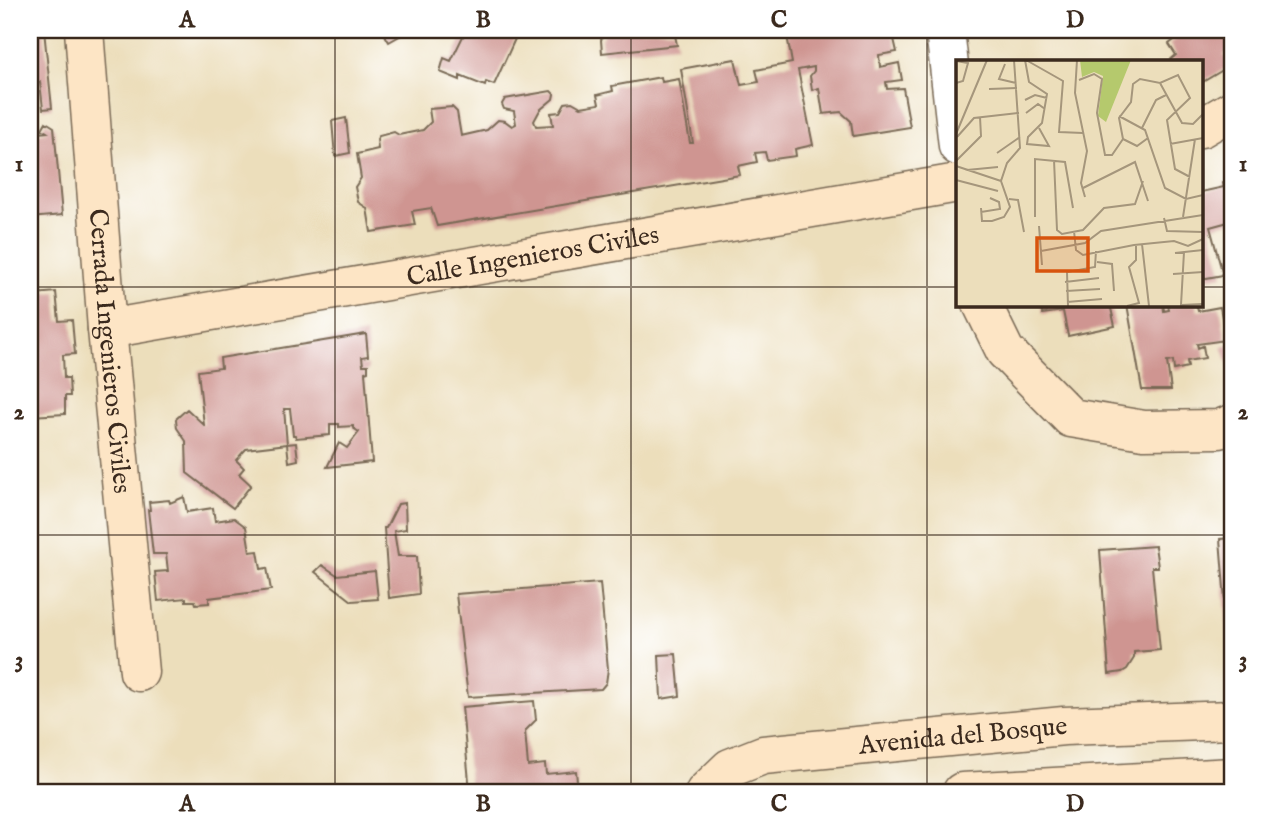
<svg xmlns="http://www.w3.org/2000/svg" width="1262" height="822" viewBox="0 0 1262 822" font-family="'IM FELL English',serif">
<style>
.building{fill:#cf9591}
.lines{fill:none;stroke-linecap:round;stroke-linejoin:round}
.street-casing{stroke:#796955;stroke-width:41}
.secondary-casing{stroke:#796955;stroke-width:41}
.street{stroke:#fff;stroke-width:38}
.secondary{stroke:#fde5c5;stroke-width:38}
.grid{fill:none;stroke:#3b2a1e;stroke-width:2;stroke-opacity:0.55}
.labels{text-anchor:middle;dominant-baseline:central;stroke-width:6;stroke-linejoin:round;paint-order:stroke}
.street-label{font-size:26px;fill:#3b2a1e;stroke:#fff}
.inset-road{fill:none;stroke:#a5967c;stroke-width:2}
.view{fill:#d7540e;fill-opacity:0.15;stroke:#d7540e;stroke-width:3.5}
.inset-edge{fill:none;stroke:#3b2a1e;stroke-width:3.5}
.neatline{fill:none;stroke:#3b2a1e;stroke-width:2.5}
.grid-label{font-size:23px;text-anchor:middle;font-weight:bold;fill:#3b2a1e}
</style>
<rect width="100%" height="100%" fill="#fff"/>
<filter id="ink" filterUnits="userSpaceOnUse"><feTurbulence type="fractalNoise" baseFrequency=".0143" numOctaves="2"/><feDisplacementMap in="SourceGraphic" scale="14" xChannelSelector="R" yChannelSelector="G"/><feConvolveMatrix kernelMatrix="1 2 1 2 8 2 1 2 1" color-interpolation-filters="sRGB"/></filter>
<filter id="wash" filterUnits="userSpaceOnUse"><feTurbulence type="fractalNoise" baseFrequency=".00686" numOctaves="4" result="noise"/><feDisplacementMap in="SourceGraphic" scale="28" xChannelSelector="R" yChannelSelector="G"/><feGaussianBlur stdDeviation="1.57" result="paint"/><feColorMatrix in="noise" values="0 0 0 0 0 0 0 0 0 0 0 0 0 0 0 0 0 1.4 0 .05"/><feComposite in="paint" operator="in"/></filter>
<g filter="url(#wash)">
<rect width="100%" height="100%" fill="#ecdebb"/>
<g id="blocks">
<path class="building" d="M30 30H44L52 108 43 109 40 82 30 83Z
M382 30H410L389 42Z
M466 30H519L494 85 486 82 485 86 460 76V80L440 72 444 58 451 61Z
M606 30H674L677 45 602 53 601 40Z
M786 30H892L897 52 879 55 880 67 899 63 902 80 886 82 887 89 903 88 910 127 853 136 851 121 841 112 823 114 819 88 812 90 810 76 814 71V67L798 70 813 145 795 149 796 156 767 160 765 152 755 153 757 162 738 166 740 175 437 226 431 208 412 211 415 225 371 232 367 208 358 202 355 187 361 178 357 154 378 149 377 139 379 136 394 132 399 135 423 130 431 122 429 109 452 107 457 112 461 136 487 130 498 120 505 121 512 126 516 124 514 111 504 109 502 104 505 99 551 91 554 94 553 99 540 110 534 121 536 126 553 125 551 113 560 112 565 103 572 102 581 107 599 104 597 95 613 91 612 86 661 77 662 82 679 79 690 143H693L681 69 735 59 741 85 759 82 756 70 792 63Z
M1187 30H1205L1207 33 1211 30H1232V48L1224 55 1231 65 1201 83V61H1169L1176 55 1169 44Z
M346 118 350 153 335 156 332 121Z
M46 122 54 127 62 215 30 218V134L47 132 42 129Z
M1232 181V221L1210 227 1223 275 1201 279V192L1224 187 1223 183Z
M56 292 59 321 72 320 75 354 63 355 64 378H69L70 396H65V414L30 416V309L34 324 38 323 35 294Z
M1041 304H1110L1115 326 1068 336 1063 311 1042 314Z
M1127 304H1163L1164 311 1169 310 1168 304H1196L1198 311 1220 307 1226 340 1197 344 1198 348 1203 346 1205 358 1187 361 1188 367 1174 370 1173 361 1167 362 1171 390H1142Z
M366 334 368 356 362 357 363 365H368V371L365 372 372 462 327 467 339 443 347 448 359 432 353 428V426L339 427V424H330V435L296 438 295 435H293L290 409H284L287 444 246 449 236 460 244 468 239 474 251 485 233 508 187 473 186 441 177 428 176 419 187 409 204 425 198 371 221 368 220 358Z
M1232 344V376L1222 346Z
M296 443 298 460 289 462 287 444Z
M184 497 187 512 213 508 215 521 234 518 246 527 250 552 258 551 261 569 267 568 271 590 209 598V603L196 604 195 601H186V598L158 601 155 572 168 571 166 554H153L148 510H150L149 502 169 500 170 503Z
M405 503 406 529 394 531 398 556H417L419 594 389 598 384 528H386L398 504Z
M1232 538V664H1230L1220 539Z
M1155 546 1158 567H1152L1160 650 1134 652V658L1127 669 1122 672 1109 674 1100 550Z
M322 565 337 575 375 571 378 599 352 601 315 572Z
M600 583 608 669 606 683 601 689 468 697 456 594Z
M676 654 680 696 661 699 659 655Z
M534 701 536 720 525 731 528 766 545 764 546 774 576 771 578 792H470L462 707Z"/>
</g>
</g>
<g filter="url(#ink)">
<use href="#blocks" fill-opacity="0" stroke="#796955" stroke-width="2"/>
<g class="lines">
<g class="street-casing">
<path id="street" d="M945 30 958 146"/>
</g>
<g class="secondary-casing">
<g id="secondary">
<path id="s1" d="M84 30 107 329 139 672"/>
<path d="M1201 128 1232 110"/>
<path d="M982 304 1005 351 1071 418 1144 430 1219 429 1232 424"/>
<path id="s2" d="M107 329 958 183"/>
<path id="s3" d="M705 792 730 768 763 755 1064 726 1232 720"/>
<path d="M962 792 1232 777"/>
</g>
</g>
<use href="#street" class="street"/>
<use href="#secondary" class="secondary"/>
</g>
</g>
<path class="grid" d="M335 30V792M631 30V792M927 30V792M30 287H958M1201 287H1232M30 535H1232"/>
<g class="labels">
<g class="street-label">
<text stroke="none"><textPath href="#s2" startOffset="432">Calle Ingenieros Civiles</textPath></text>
<text stroke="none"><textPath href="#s1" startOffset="322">Cerrada Ingenieros Civiles</textPath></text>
<text stroke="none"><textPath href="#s3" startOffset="271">Avenida del Bosque</textPath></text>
</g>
</g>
<g transform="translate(956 60)">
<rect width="247" height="247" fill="#ecdebb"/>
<path d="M124 0H175L150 62 142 56 147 16 138 12 126 17Z" fill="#b5c96d"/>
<path class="inset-road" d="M69 0 73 22 91 34 86 63 72 77 71 84 93 86 83 68M70 0 107 21 103 72 127 73M121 0 119 33 131 91 125 123 129 137M0 1 12 3 7 21 0 23M49 4 43 19 60 23M123 20 138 14 146 19 141 53 149 95H156L167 79M204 23 226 63 237 64 247 54M33 29 61 28M69 40 79 35 91 38M70 53 82 44 89 49M163 56 189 70 209 128 230 139 247 135M186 68 200 40 210 35M0 74 31 0M1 77 18 58 63 53M167 79 163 58 175 42 177 24 184 19 204 23 222 15 234 38 211 60 219 109 234 117M167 79 181 86 192 78M214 84 247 78M41 93 64 77M98 100 101 170 106 174 127 170 148 148 179 144 187 121M0 101 25 76 24 57M0 106 45 121M11 110 42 107M0 120 42 131M127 128 179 102 192 141M53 139 62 140 68 172M25 148 26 161H36L48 157 54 147 45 121 51 103 64 88 58 0M25 152 44 149 43 142 34 138M79 157V99L109 102 117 148M227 157 239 79M208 158 211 171 247 172M83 166 86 205M118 171 120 190 127 195 178 185 218 181 232 186 247 179M186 184 193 246M85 191 129 183 145 171 247 155M228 192 225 245 247 244M219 193 247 190M141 202 156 204 158 231M217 214 247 212M109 222 143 218M110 231 144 229M111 242 146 239M112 246 111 212 139 207 140 191M171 246 183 243 173 207 180 200V184"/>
<path class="view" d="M81 178H132V211H81Z"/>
<rect width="247" height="247" class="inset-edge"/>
</g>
<rect width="1262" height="822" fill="none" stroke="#fff" stroke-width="77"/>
<rect x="38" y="38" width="1186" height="746" class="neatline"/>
<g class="grid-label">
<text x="187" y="27">A</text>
<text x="483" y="27">B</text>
<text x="779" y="27">C</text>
<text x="1075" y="27">D</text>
<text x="19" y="171">1</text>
<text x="1243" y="171">1</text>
<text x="19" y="419">2</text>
<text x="1243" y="419">2</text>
<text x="19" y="667">3</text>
<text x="1243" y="667">3</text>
<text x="187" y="811">A</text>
<text x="483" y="811">B</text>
<text x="779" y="811">C</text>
<text x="1075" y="811">D</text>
</g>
</svg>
